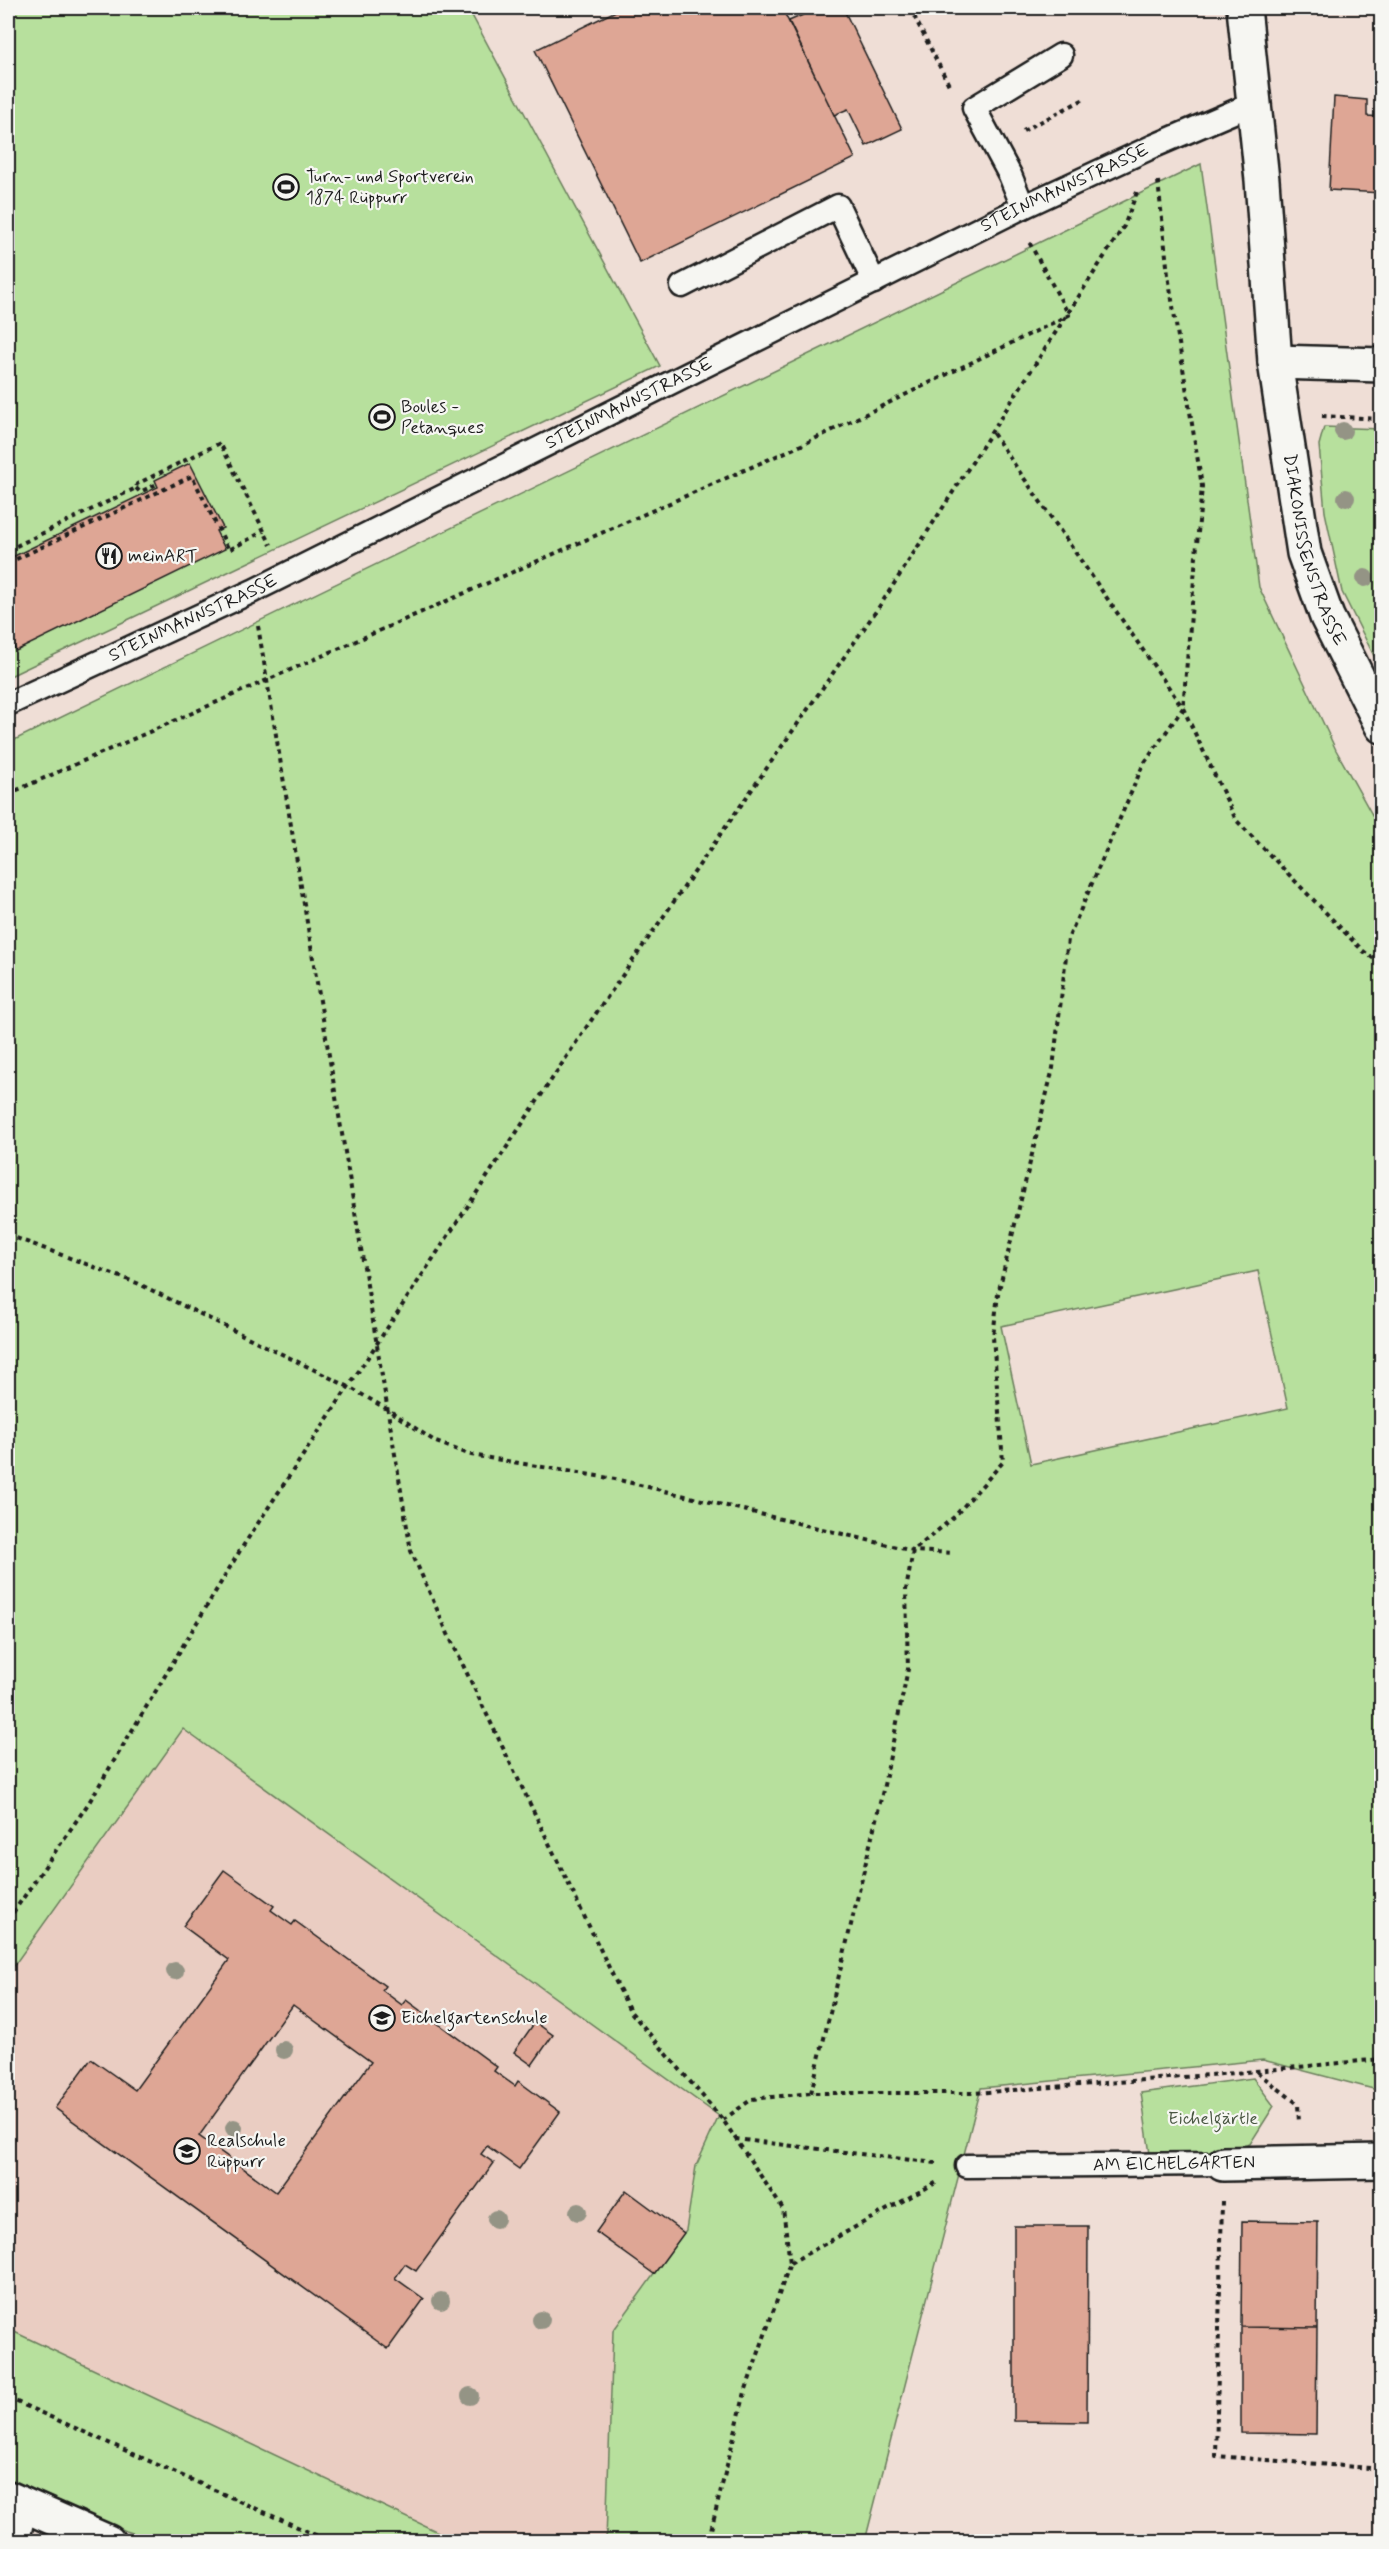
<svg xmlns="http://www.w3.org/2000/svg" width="1389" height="2549" viewBox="0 0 1389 2549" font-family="Mynerve,sans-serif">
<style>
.built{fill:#eacdc2}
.green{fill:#b7e09d;stroke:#6a7e5c;stroke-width:1.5;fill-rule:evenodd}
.building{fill:#dea695;stroke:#1c1c1c;stroke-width:1.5;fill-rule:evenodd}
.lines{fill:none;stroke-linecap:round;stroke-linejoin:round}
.service-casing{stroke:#1c1c1c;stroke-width:27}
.minor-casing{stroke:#1c1c1c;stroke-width:38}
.path{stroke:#1c1c1c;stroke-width:4;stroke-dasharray:4.5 4.5;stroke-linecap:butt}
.service{stroke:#f6f6f2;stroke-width:22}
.minor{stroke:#f6f6f2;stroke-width:33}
.tree{fill:#949485}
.labels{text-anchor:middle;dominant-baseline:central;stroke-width:4.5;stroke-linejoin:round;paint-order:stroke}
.poi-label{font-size:18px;fill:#1c1c1c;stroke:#f6f6f2;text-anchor:start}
.street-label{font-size:18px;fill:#1c1c1c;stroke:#f6f6f2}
.park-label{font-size:18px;fill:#4a5743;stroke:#f6f6f2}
</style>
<rect width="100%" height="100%" fill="#efded6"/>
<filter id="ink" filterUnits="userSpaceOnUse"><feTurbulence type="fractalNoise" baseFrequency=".0167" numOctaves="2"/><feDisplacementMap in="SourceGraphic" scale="12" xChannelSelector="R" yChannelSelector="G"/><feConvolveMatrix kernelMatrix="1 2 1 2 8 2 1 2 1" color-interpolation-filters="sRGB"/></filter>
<g filter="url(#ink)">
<path class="built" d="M183 1729 719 2116 696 2166 686 2230 613 2331 606 2541H457L8 2329V1974Z"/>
<path class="green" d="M8 8H468L660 366 8 677Z
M1201 164 1259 587 1336 750 1381 831V2091L1263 2060 981 2088 865 2541H606L613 2331 686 2230 696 2166 719 2116 183 1729 8 1974V743ZM1258 1271 1288 1408 1031 1464 1001 1326Z
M1324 427 1381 429V670L1342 592 1325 512 1319 445Z
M1253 2078 1274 2106 1250 2144 1219 2155 1150 2154 1141 2093Z
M8 2329 457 2541H461H158L126 2531 8 2478Z"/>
<path class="building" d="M622 8H782L855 158 640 263 535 50Z
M819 8H843L902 129 866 146 848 109 834 115 789 21Z
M1334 97 1367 100V116L1382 117V193L1329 190Z
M190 463 223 528 216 531 225 549 16 651 8 633V559L158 487 155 480Z
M224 1870 274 1906 271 1910 292 1925 295 1921 385 1986 382 1990 402 2005 406 2000 497 2067 494 2071 515 2086 518 2081 560 2112 519 2169 487 2146 481 2154 494 2163 416 2271 405 2264 395 2278 424 2299 388 2349 55 2108 91 2059 135 2090 229 1960 183 1926ZM293 2005 371 2062 276 2192 199 2136Z
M535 2022 553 2035 532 2065 514 2052Z
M626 2190 684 2233 654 2274 596 2232Z
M1242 2221 1318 2222 1317 2328 1241 2327Z
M1014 2226H1088L1087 2422 1014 2421Z
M1241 2327 1317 2328 1316 2434 1241 2433Z"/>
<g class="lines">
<g class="service-casing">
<g id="service">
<path d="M1023 207 1010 175 974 108 1061 55"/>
<path d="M682 286 838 206 874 282"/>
<path id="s1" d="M8 704 253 591 1023 207 1154 146 1252 104"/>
<path d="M967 2166 1223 2164"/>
</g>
</g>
<g class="minor-casing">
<g id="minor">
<path id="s2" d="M1244 8 1262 180 1275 362 1304 553 1327 617 1382 726"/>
<path d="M1275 362 1382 365"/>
<path d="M1223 2164 1382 2161"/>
<path d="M8 2498 108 2542"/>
<path d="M12 2542 20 2505"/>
</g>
</g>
<path class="path" d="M910 8 949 85
M1023 131 1086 98
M1158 181 1168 275 1202 486 1183 708 1236 820 1362 950 1382 965
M1322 416 1382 419
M136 488 140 492 157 484
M8 550 136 488 137 484 220 443 271 545
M8 563 192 476 229 550 264 531
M258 626 411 1551 448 1634 630 2011 723 2120 783 2209 790 2263 745 2392 708 2542
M8 794 806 443 1069 315 1029 242
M8 1235 137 1283 349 1387 387 1409 436 1442 471 1455 615 1479 913 1551 954 1553
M8 1920 88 1804 241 1549 581 1035 881 604 1124 226 1137 192
M1257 2072 1298 2104 1299 2123
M811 2093 883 1790 908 1669 906 1590 913 1551 954 1517 1003 1462 993 1337 998 1294 1053 1068 1068 939 1143 765 1183 708 992 432
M723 2120 752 2099 811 2093H975L1235 2073 1382 2059
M735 2139 936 2163
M1222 2201 1216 2456 1382 2469
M790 2263 939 2181
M8 2398 331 2542"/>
<use href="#service" class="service"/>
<use href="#minor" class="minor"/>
</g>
<g class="tree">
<circle cx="1343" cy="431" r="9"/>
<circle cx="1346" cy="498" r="9"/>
<circle cx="1365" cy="578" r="9"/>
<circle cx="175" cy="1971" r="9"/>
<circle cx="284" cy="2050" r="9"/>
<circle cx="234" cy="2128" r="9"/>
<circle cx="578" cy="2212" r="9"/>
<circle cx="496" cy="2219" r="9"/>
<circle cx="441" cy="2301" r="9"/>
<circle cx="541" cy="2320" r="9"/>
<circle cx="470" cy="2396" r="9"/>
</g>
</g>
<defs>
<g id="stadium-ring" transform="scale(1.35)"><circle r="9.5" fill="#f6f6f2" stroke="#1c1c1c" stroke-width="1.5"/><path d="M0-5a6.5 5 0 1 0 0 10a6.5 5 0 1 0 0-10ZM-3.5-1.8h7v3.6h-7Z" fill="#1c1c1c"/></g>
<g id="restaurant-ring" transform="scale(1.35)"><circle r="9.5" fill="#f6f6f2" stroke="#1c1c1c" stroke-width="1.5"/><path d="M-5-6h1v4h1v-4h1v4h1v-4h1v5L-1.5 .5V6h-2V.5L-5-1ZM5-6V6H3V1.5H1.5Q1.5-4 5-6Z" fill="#1c1c1c"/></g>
<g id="school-ring" transform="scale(1.35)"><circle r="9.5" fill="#f6f6f2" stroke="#1c1c1c" stroke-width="1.5"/><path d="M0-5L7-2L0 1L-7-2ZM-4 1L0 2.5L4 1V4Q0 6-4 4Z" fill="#1c1c1c"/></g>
</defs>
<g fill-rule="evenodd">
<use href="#stadium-ring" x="286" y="187"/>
<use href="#stadium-ring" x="382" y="417"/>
<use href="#restaurant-ring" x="109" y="556"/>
<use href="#school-ring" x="382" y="2018"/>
<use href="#school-ring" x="187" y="2151"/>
</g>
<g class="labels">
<g class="poi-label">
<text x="306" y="177">Turn- und Sportverein<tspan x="306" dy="21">1874 Rüppurr</tspan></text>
<text x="401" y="407">Boules -<tspan x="401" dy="21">Petanques</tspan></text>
<text x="128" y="556">meinART</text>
<text x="401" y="2018">Eichelgartenschule</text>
<text x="207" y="2141">Realschule<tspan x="207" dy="21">Rüppurr</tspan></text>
</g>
<g class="street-label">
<text stroke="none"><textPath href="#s1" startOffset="1176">STEINMANNSTRASSE</textPath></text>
<text stroke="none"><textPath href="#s1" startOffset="690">STEINMANNSTRASSE</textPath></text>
<text stroke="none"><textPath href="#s2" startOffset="548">DIAKONISSENSTRASSE</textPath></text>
<text stroke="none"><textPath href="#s1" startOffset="204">STEINMANNSTRASSE</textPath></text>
<text transform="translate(1174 2164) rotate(-1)">AM EICHELGARTEN</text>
</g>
<g class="park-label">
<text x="1213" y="2119">Eichelgärtle</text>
</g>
</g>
<rect width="1389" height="2549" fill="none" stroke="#f6f6f2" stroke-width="30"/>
<rect x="15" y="15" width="1359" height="2519" fill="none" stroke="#1c1c1c" stroke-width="2" filter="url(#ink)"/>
</svg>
